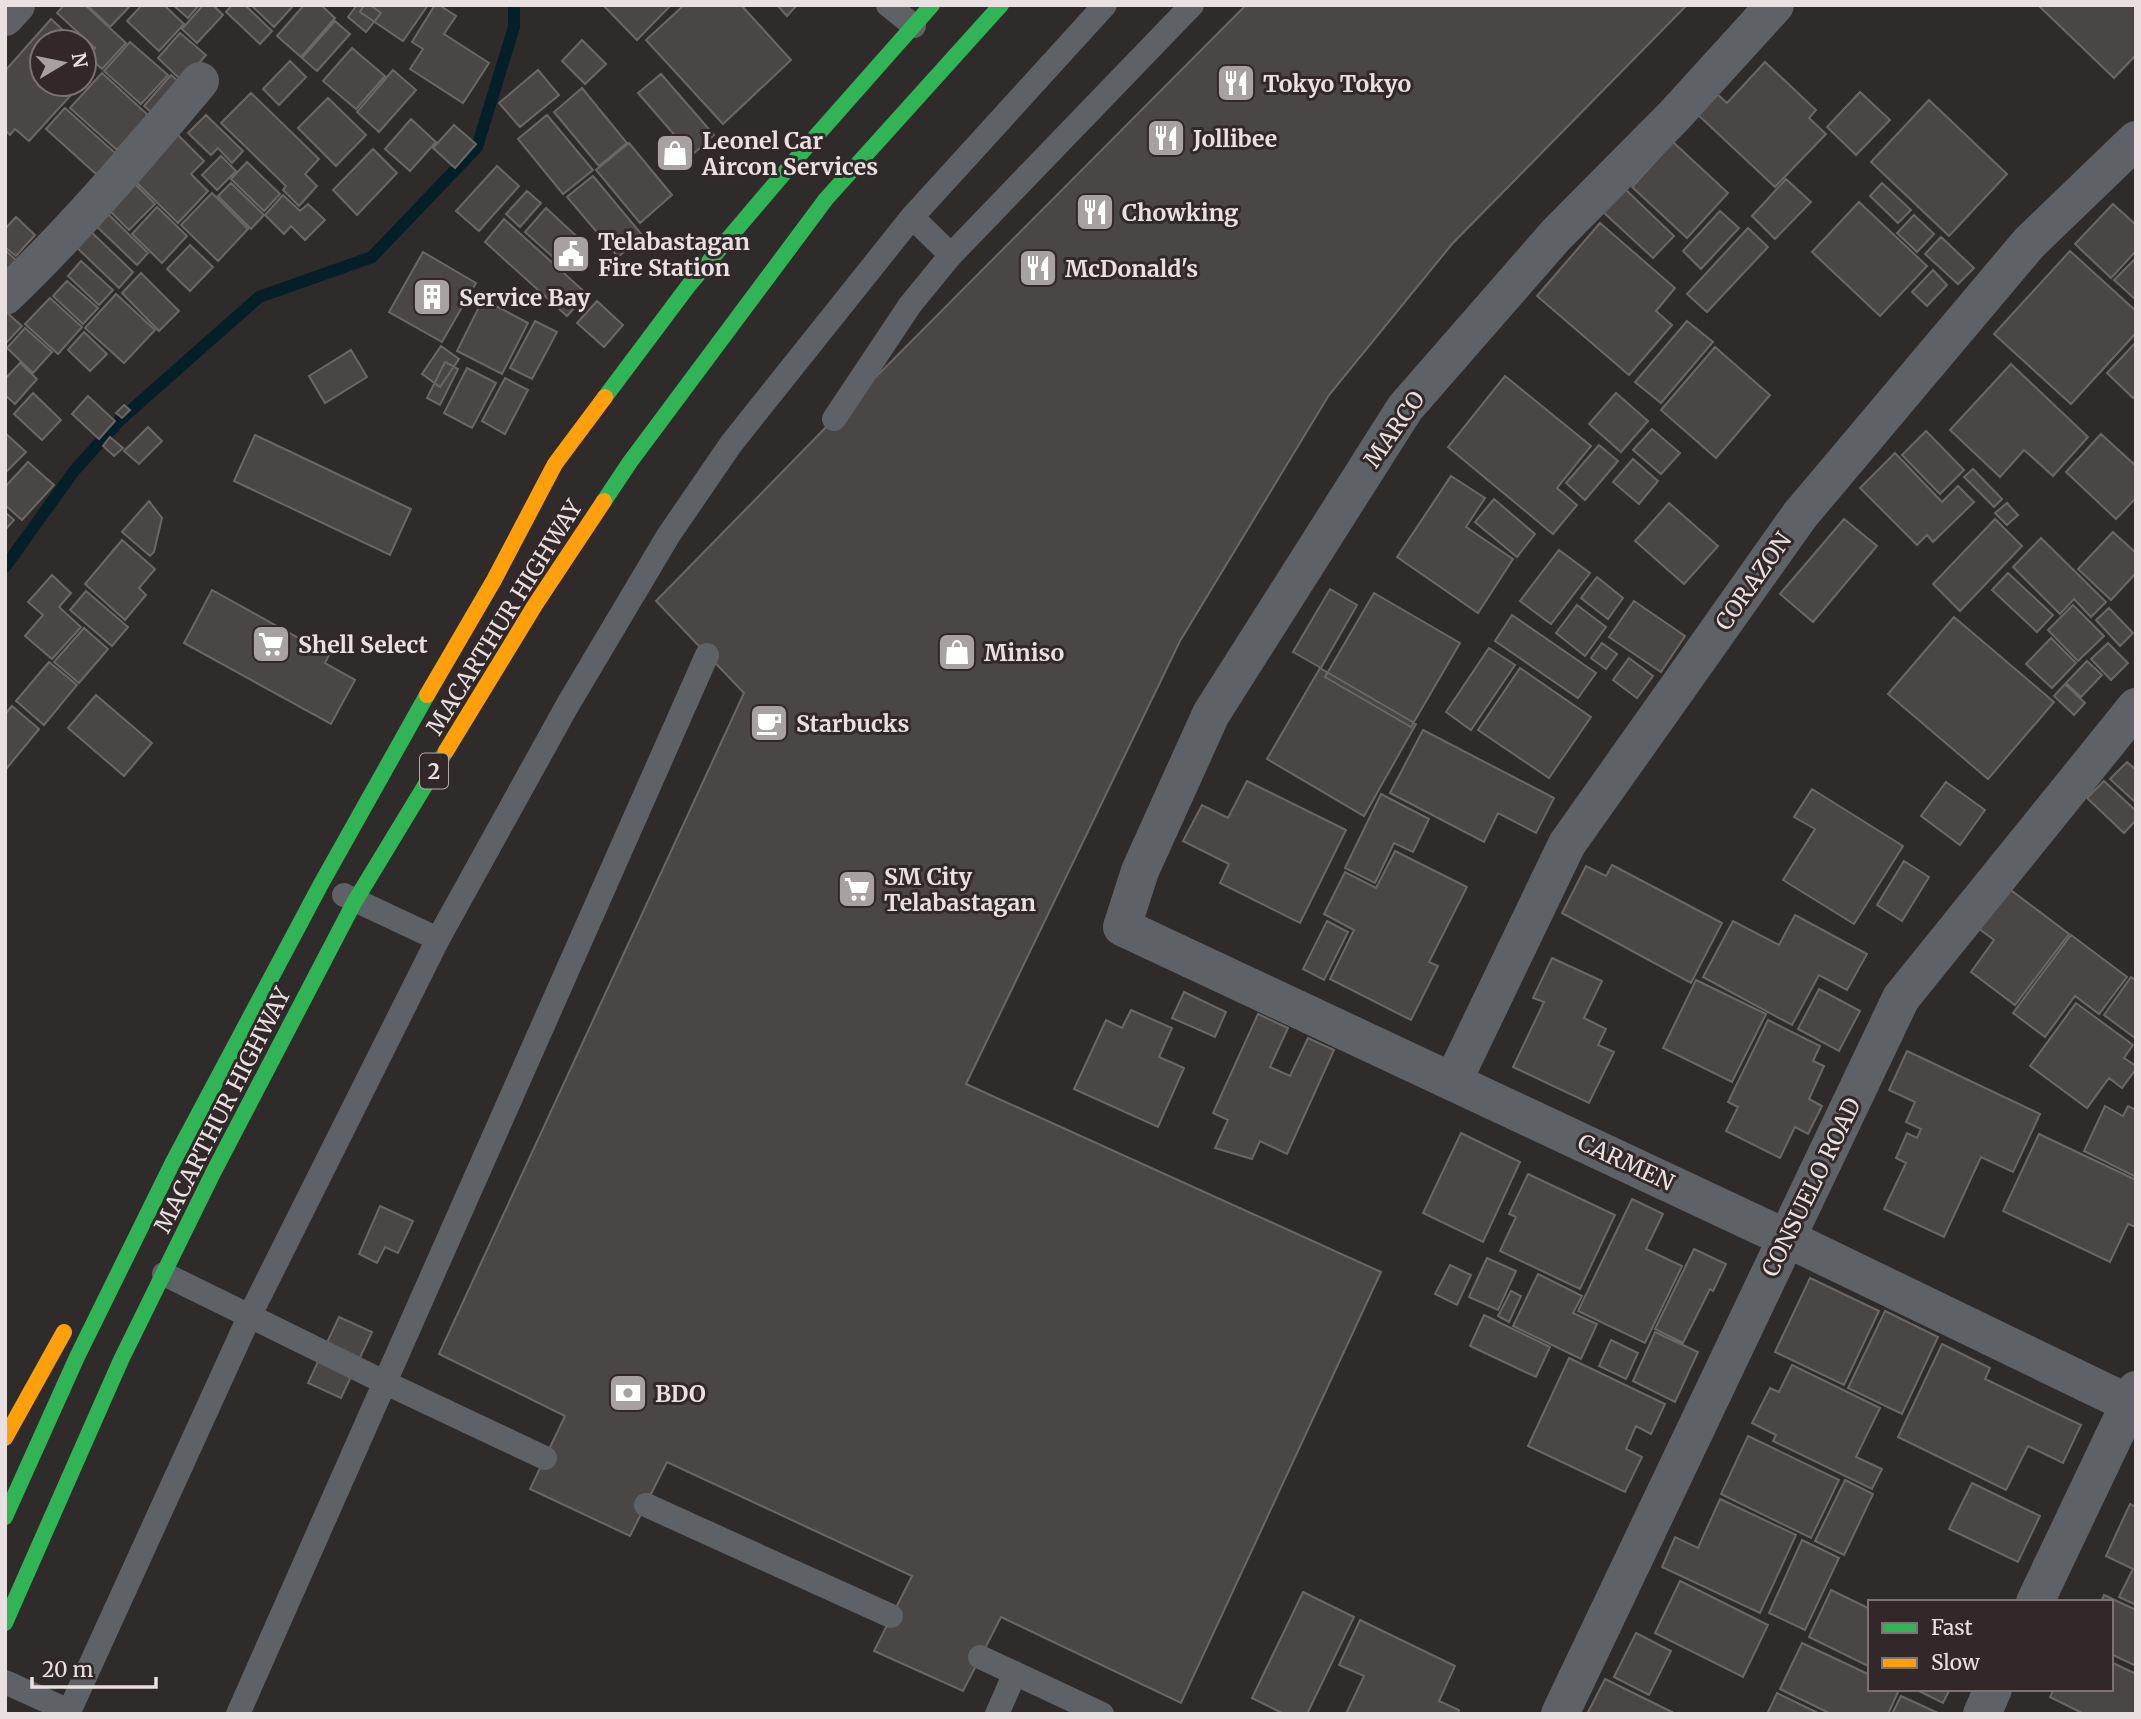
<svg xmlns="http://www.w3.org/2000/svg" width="2141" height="1719" viewBox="0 0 2141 1719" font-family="Merriweather,serif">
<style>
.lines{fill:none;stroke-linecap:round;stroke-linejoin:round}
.stream{stroke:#041f28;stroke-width:12}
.building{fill:#4b4646;stroke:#6b6767;stroke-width:2}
.lane{stroke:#5e6266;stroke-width:24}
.street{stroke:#5e6266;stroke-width:38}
.fast{stroke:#30b455;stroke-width:16}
.slow{stroke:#ff9f0a;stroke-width:16}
.labels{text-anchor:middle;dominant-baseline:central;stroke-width:6;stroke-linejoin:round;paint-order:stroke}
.shield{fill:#332829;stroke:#b2aaaa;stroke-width:2}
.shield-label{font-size:21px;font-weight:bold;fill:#e9e1e1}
.poi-label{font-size:23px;font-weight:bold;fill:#e9e1e1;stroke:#332829;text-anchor:start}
.street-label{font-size:23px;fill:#e9e1e1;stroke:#332829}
</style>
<rect width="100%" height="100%" fill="#302b2b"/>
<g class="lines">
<path class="stream" d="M5 567 74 471 120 420 259 297 372 257 477 147 514 27V5"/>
</g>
<path class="building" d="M64 5H85L126 43 102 69 88 56 95 48 57 13Z
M87 5H131L110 27Z
M142 5H164L184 24 159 51 127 21Z
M173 5H199L188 18Z
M203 5H213L223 15 197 43 182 29Z
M232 5H245L272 31 260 44 226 12Z
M251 5H294L274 27Z
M304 5H321L335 18 301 57 277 36Z
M357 5H370L381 13 366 32 348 17Z
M364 5H428L403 41 360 12Z
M435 5H439L456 16 444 34 489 63 463 103 410 69 423 49 412 42Z
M603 5H671L637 40Z
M684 5H741L791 60 723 124 646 40Z
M777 5H797L787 16Z
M1246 5H1687L1452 244 1329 395 1180 641 966 1084 1381 1272 1181 1703 1001 1617 963 1691 874 1651 912 1576 667 1462 630 1536 530 1489 565 1416 439 1354 744 693 656 601 834 419Z
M2038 5H2136V55L2114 78Z
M51 19 76 42H42V84H81L29 141 15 129 10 135 5 130V71Z
M335 21 350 34 317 71 302 58Z
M180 33 206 55 183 82 158 58Z
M582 40 606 64 585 84 562 61Z
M130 42 168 75 141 104 104 71Z
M352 48 385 76 356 109 323 81Z
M290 61 306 77 279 105 263 89Z
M1765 62 1816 110 1809 118 1826 134 1775 187 1696 113 1715 92 1727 103Z
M393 70 416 90 379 132 357 112Z
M538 70 559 95 520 127 499 103Z
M102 73 148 115 117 150 70 108Z
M661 74 714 135 692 155 638 93Z
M171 75 188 90 161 121 144 106Z
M582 88 627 143 599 166 554 112Z
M1860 92 1890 120 1856 155 1827 127Z
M251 93 319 159 305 174 317 186 299 206 283 190 286 186 221 123Z
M328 98 366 135 336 166 298 128Z
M1929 100 2007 174 1949 236 1871 162Z
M65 108 124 161 105 182 46 129Z
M206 115 243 151 232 163 218 148 211 155 188 133Z
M547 115 593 170 563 194 518 139Z
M411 119 436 142 410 171 385 149Z
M454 125 476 144 455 168 433 148Z
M176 133 204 161 191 174 208 191 178 223 132 178Z
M1673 142 1728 193 1687 238 1632 187Z
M629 143 672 195 640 223 596 170Z
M373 149 397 173 357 215 333 190Z
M221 156 236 171 217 190 202 175Z
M247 162 280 194 264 211 231 179Z
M497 166 519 186 479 231 456 211Z
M593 176 643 236 618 257 567 197Z
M1786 179 1811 202 1775 239 1752 216Z
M134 183 155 204 129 230 108 209Z
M231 183 264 215 251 229 218 196Z
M1882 183 1911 210 1898 223 1870 196Z
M1624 188 1674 236 1653 258 1603 212Z
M527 191 541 203 520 227 506 214Z
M212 193 248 229 218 261 181 225Z
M283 195 300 211 308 204 325 220 305 240 291 226 284 234 265 215Z
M1859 202 1927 266 1880 316 1812 252Z
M2113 204 2136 225V251L2111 278 2075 244Z
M157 207 187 236 162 263 132 234Z
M546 208 585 244 564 267 525 232Z
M1720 211 1739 228 1701 269 1683 251Z
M106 212 148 253 137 265 94 224Z
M1914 215 1934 234 1917 252 1897 233Z
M16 217 35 235 16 256 5 247V229Z
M504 219 587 294 567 316 485 242Z
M1600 223 1675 288 1656 311 1672 325 1629 375 1537 296Z
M86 227 133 272 119 288 72 243Z
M1748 228 1768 247 1707 312 1687 294Z
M1941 237 1974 268 1958 284 1925 254Z
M190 245 213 267 190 291 167 269Z
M5 250 17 261 5 274Z
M2070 251 2136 311V333L2071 404 1994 334Z
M423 252 476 283 442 342 389 312Z
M2136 258V300L2114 280Z
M81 261 113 290 99 305 68 276Z
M1933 270 1947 285 1927 306 1912 292Z
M141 273 179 311 159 331 122 293Z
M67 281 98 308 83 324 53 296Z
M116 294 155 330 124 363 85 328Z
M50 298 82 327 58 354 25 324Z
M483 299 528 323 502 374 457 351Z
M597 301 623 325 604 347 577 323Z
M5 311 22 326 5 344Z
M535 321 557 332 532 379 510 368Z
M1687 321 1713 342 1661 403 1635 382Z
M25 328 52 352 33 373 7 348Z
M84 332 107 354 90 371 68 350Z
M2136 342V395L2133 398 2107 373Z
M441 346 459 359 440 387 422 374Z
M1715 347 1770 395 1716 458 1661 410Z
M351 350 367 377 325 403 309 376Z
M445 362 458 369 440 405 427 398Z
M20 363 37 379 15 404 5 395V379Z
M2011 364 2088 437 2053 476 2024 450 2000 477 1950 430Z
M467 368 496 383 472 428 444 413Z
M1505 376 1591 446 1557 488 1577 505 1553 534 1448 447Z
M505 378 528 390 505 434 482 421Z
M33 393 61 420 42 440 14 414Z
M1616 393 1648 421 1621 452 1589 424Z
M88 396 115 421 99 439 72 414Z
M124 405 130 410 122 418 116 413Z
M148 427 162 441 139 464 124 451Z
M1652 429 1680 453 1661 474 1633 450Z
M1926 431 1964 470 1940 494 1902 455Z
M5 433 26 452 5 473Z
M2101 434 2136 466V498L2116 519 2066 472Z
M255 435 411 509 390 555 234 481Z
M110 437 123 448 114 456 103 446Z
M1599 445 1618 461 1585 500 1566 483Z
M1895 453 1942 502 1958 486 1974 502 1933 542 1927 535 1917 545 1860 488Z
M1633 459 1658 481 1639 504 1613 482Z
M28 462 54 485 22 520 5 505V487Z
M1973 469 2002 499 1994 507 1964 477Z
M1451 476 1485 498 1466 527 1513 559 1478 613 1397 557Z
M1494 499 1535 534 1517 557 1475 522Z
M149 501 162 518 154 552 150 556 122 532Z
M1669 503 1718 546 1684 584 1635 541Z
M2007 503 2018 515 2007 525 1995 513Z
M5 512 14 520 5 530Z
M1844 519 1877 546 1813 622 1780 594Z
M1995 519 2022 546 1960 611 1933 584Z
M2113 532 2136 553V573L2111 600 2078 569Z
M2041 538 2106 602 2091 617 2074 599 2060 614 2013 567Z
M122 540 155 569 139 588 146 595 125 620 85 584Z
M1559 550 1590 573 1551 624 1520 601Z
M2008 573 2053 615 2037 632 1992 590Z
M52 575 71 593 59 607 81 627 52 659 25 636 43 615 28 602Z
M1597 577 1623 598 1608 619 1581 598Z
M1330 589 1357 605 1321 668 1293 652Z
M212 590 329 655 325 663 355 680 331 724 184 643Z
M86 591 128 627 112 646 70 610Z
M1374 593 1460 643 1411 727 1325 677Z
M1634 601 1685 636 1661 672 1609 637Z
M1577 605 1606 627 1585 656 1556 633Z
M2073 605 2104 636 2078 661 2048 630Z
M2109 608 2133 633 2120 646 2096 620Z
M1512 615 1596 673 1578 698 1495 641Z
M1954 617 2054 702 1988 779 1888 694Z
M84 628 108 649 79 683 54 662Z
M2051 638 2076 663 2052 688 2026 664Z
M1602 643 1617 654 1606 669 1591 658Z
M2108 643 2128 663 2111 680 2091 659Z
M1489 648 1515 665 1471 730 1446 712Z
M1629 658 1653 676 1637 698 1613 680Z
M2087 661 2102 675 2081 697 2066 683Z
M49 662 77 685 44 725 16 701Z
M1320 668 1416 724 1364 816 1267 759Z
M1520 668 1591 717 1549 778 1478 730Z
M2065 684 2085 703 2074 715 2054 696Z
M96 695 152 743 124 776 68 728Z
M12 706 39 729 7 768 5 766V714Z
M1423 730 1554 798 1536 833 1498 813 1484 842 1390 793Z
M2127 762 2136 770V803L2110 779Z
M1247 781 1346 830 1300 923 1220 883 1229 864 1183 841 1202 805 1228 818Z
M2104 781 2136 811V820L2124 833 2087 798Z
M1946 782 1985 810 1960 845 1921 816Z
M1812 789 1903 846 1854 924 1783 880 1815 829 1794 817Z
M1381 794 1429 819 1413 852 1394 843 1375 883 1345 868Z
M1395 851 1467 887 1429 962 1438 966 1411 1020 1330 979 1354 930 1324 914 1345 872 1376 888Z
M1904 861 1929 877 1902 921 1877 905Z
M1612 865 1722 923 1691 983 1562 913 1586 866 1606 876Z
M2004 885 2069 934 2015 1005 1971 972 1994 940 1974 925Z
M1795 915 1867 954 1847 990 1819 975 1792 1025 1703 977 1733 921 1779 945Z
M1327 921 1348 932 1324 980 1303 969Z
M2071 935 2127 977 2099 1014 2075 996 2045 1037 2013 1013Z
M1552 958 1602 981 1584 1018 1606 1029 1598 1045 1614 1052 1589 1103 1513 1067 1544 1002 1533 998Z
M2131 977 2136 981 2135 1038 2104 1015Z
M1696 980 1766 1014 1732 1082 1663 1048Z
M1819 989 1860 1011 1839 1051 1798 1029Z
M1184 992 1226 1012 1215 1037 1172 1018Z
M2076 1003 2133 1045 2124 1058 2136 1066V1069L2122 1088 2109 1078 2087 1108 2030 1066Z
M1131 1010 1172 1028 1159 1057 1184 1068 1158 1127 1074 1089 1106 1020 1122 1028Z
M1258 1014 1288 1028 1270 1067 1290 1076 1308 1038 1334 1050 1287 1154 1260 1141 1252 1159 1215 1148 1228 1120 1213 1113Z
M1768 1020 1820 1046 1813 1061 1824 1066 1809 1099 1822 1106 1808 1134 1795 1127 1780 1158 1726 1131 1738 1107 1728 1102Z
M1907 1051 2040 1114 2013 1172 1981 1157 1944 1237 1884 1209 1906 1163 1896 1158 1907 1133 1917 1138 1921 1129 1906 1122 1915 1102 1889 1090Z
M2105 1106 2123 1116 2128 1106 2136 1110V1177L2084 1151Z
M1461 1133 1520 1162 1483 1242 1423 1213Z
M2039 1134 2136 1180V1227L2128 1224 2110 1262 2003 1211Z
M1528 1174 1615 1215 1580 1289 1500 1251 1516 1217 1509 1214Z
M1632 1199 1663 1214 1646 1249 1682 1266 1645 1343 1578 1311Z
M380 1206 413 1221 398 1253 385 1247 377 1263 359 1254Z
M1694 1249 1726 1264 1713 1291 1710 1289 1683 1343 1655 1329Z
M1487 1258 1516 1271 1498 1310 1469 1297Z
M1450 1265 1471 1275 1457 1305 1435 1294Z
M1538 1274 1582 1296 1573 1313 1597 1324 1581 1359 1513 1326Z
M1810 1278 1879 1311 1844 1385 1775 1352Z
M1511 1291 1521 1296 1509 1322 1498 1316Z
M1885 1311 1938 1337 1902 1414 1848 1388Z
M1484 1315 1550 1347 1536 1377 1470 1346Z
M339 1317 372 1332 341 1398 308 1383Z
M1655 1332 1698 1352 1675 1402 1633 1381Z
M1611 1340 1638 1353 1626 1379 1599 1366Z
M1942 1344 1990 1368 1985 1379 2081 1425 2063 1463 2028 1446 2006 1490 1898 1437Z
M1569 1358 1665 1404 1651 1434 1636 1426 1626 1449 1642 1457 1625 1492 1528 1446Z
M1792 1365 1880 1408 1856 1457 1882 1469 1872 1489 1773 1441 1776 1435 1752 1423 1770 1388 1779 1392Z
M1748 1436 1839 1480 1811 1538 1721 1494Z
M1845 1480 1873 1494 1844 1555 1815 1541Z
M1972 1483 2040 1516 2018 1562 1949 1529Z
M1720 1499 1796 1535 1760 1613 1662 1567 1675 1537 1698 1548Z
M2130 1504 2136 1507V1605L2119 1597 2133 1569 2106 1556Z
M1802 1540 1839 1558 1805 1630 1769 1613Z
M1680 1581 1768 1625 1743 1677 1655 1633Z
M1831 1590 1870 1609V1667L1809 1637Z
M1303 1592 1354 1617 1307 1714H1284L1252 1698Z
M2104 1595 2136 1610V1666L2111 1654V1602H2101Z
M1360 1620 1455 1666 1439 1701 1459 1710 1458 1714H1346L1364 1676 1339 1665Z
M1636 1633 1671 1651 1649 1695 1614 1677Z
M1802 1643 1870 1675V1689L1899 1690 1888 1714H1831L1780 1689Z
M2111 1662 2136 1674V1714H2084L2050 1697 2054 1689H2111Z
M1605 1679 1672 1712 1671 1714H1587Z
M1915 1689H1950L1943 1703Z
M1777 1693 1820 1714H1767Z
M1901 1696 1940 1714H1892Z"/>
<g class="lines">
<path class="lane" d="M888 5 914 26
M912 217 951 255
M834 419 910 305 951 255 1192 5
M344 895 438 939
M164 1274 386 1383 545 1458
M646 1505 891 1616
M980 1657 1102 1714
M5 1682 69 1711
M68 1714 250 1315 438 939 567 706 668 536 731 444 912 217 1105 5
M238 1714 707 655
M997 1714 1015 1673"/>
<path class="street" d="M1775 5 1674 116 1556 235 1405 408 1211 714 1140 871 1122 927 1786 1238 2136 1407
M5 17 16 5
M5 296C75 229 138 155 200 81
M1453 1081 1567 844 1800 515 2029 243 2136 140
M2035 1602 2136 1390
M1560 1714 1901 998 2136 707
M1982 1714 1993 1689"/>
<path class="fast" d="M605 397 689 285 802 152 932 5
M604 501 630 462 826 199 1001 5
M5 1517 77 1357 173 1162 321 884 427 695
M5 1623 121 1360 213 1173 355 901 446 751"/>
<path class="slow" d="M427 695 494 580 555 464 605 397
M446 751 535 605 604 501
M5 1438 64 1332"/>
</g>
<defs>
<g id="restaurant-square" transform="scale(2.0125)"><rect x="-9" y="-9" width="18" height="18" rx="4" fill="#a8a1a1" stroke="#332829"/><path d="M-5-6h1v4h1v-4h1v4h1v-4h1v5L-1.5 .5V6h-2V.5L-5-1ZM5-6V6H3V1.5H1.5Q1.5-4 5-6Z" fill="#fff"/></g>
<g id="shop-square" transform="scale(2.0125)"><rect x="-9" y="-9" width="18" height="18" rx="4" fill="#a8a1a1" stroke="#332829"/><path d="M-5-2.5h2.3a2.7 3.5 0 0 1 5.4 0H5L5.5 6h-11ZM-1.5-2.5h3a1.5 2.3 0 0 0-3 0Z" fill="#fff"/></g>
<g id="civic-square" transform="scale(2.0125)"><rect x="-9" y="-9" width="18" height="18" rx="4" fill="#a8a1a1" stroke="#332829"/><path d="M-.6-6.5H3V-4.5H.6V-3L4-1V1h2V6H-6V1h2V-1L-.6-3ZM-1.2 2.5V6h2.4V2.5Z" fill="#fff"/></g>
<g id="building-square" transform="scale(2.0125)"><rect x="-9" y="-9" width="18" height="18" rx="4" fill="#a8a1a1" stroke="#332829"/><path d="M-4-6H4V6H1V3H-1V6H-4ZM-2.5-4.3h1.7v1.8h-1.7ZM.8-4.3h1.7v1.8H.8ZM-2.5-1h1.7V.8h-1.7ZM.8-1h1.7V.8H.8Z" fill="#fff"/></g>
<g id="supermarket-square" transform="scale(2.0125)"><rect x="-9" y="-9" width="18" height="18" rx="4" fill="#a8a1a1" stroke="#332829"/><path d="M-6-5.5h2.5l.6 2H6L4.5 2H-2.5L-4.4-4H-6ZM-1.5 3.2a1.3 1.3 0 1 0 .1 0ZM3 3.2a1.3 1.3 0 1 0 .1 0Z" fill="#fff"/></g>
<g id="cafe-square" transform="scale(2.0125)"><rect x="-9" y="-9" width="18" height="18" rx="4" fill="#a8a1a1" stroke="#332829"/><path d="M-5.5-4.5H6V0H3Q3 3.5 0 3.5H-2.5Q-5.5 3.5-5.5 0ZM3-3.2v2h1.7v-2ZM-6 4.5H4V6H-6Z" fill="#fff"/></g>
<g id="bank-square" transform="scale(2.0125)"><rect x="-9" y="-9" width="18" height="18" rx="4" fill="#a8a1a1" stroke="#332829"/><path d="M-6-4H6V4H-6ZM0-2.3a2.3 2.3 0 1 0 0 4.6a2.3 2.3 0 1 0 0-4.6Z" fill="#fff"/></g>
</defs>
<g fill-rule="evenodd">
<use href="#restaurant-square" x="1236" y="83"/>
<use href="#restaurant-square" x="1166" y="138"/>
<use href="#shop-square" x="675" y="153"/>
<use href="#restaurant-square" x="1095" y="212"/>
<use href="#civic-square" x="571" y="254"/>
<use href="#restaurant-square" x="1038" y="268"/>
<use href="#building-square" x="432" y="297"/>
<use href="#supermarket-square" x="271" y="644"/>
<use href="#shop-square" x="957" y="652"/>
<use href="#cafe-square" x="769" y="723"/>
<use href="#supermarket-square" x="857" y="889"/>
<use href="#bank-square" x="628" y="1393"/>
</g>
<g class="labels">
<rect class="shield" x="420" y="753.5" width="28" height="35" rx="5"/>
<g class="shield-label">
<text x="434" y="771">2</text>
</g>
<g class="poi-label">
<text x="1263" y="83">Tokyo Tokyo</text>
<text x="1193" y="138">Jollibee</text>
<text x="702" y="140">Leonel Car<tspan x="702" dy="26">Aircon Services</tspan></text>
<text x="1122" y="212">Chowking</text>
<text x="598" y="241">Telabastagan<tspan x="598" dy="26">Fire Station</tspan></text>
<text x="1065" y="268">McDonald's</text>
<text x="459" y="297">Service Bay</text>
<text x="298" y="644">Shell Select</text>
<text x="984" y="652">Miniso</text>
<text x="796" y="723">Starbucks</text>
<text x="884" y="876">SM City<tspan x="884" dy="26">Telabastagan</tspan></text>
<text x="655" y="1393">BDO</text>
</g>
<g class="street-label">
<text transform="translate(1394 429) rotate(-55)">MARCO</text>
<text transform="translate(1753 581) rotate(-55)">CORAZON</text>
<text transform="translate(504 617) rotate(-58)">MACARTHUR HIGHWAY</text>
<text transform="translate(222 1110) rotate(-63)">MACARTHUR HIGHWAY</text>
<text transform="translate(1626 1162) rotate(25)">CARMEN</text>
<text transform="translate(1811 1187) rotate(-64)">CONSUELO ROAD</text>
</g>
</g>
<rect width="2141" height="1719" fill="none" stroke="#e9e1e1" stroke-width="14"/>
<rect x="1868" y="1600" width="245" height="91" fill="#332829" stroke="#7c7273" stroke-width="2"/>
<rect x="1882" y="1623" width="35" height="10" fill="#30b455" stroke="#7c7273" stroke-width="2"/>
<text x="1931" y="1635" font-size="21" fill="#e9e1e1">Fast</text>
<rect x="1882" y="1658" width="35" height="10" fill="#ff9f0a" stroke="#7c7273" stroke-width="2"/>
<text x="1931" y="1670" font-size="21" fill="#e9e1e1">Slow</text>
<g transform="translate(63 63) rotate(80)"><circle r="33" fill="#332829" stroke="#7c7273" stroke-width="2"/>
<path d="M0-5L12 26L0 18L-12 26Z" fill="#a8a1a1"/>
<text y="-10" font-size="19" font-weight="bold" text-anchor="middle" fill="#e9e1e1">N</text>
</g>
<path d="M32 1677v10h124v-10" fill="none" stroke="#e9e1e1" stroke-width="3.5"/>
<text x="42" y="1677" font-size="21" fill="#e9e1e1" stroke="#332829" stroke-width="5" paint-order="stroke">20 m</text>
</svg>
